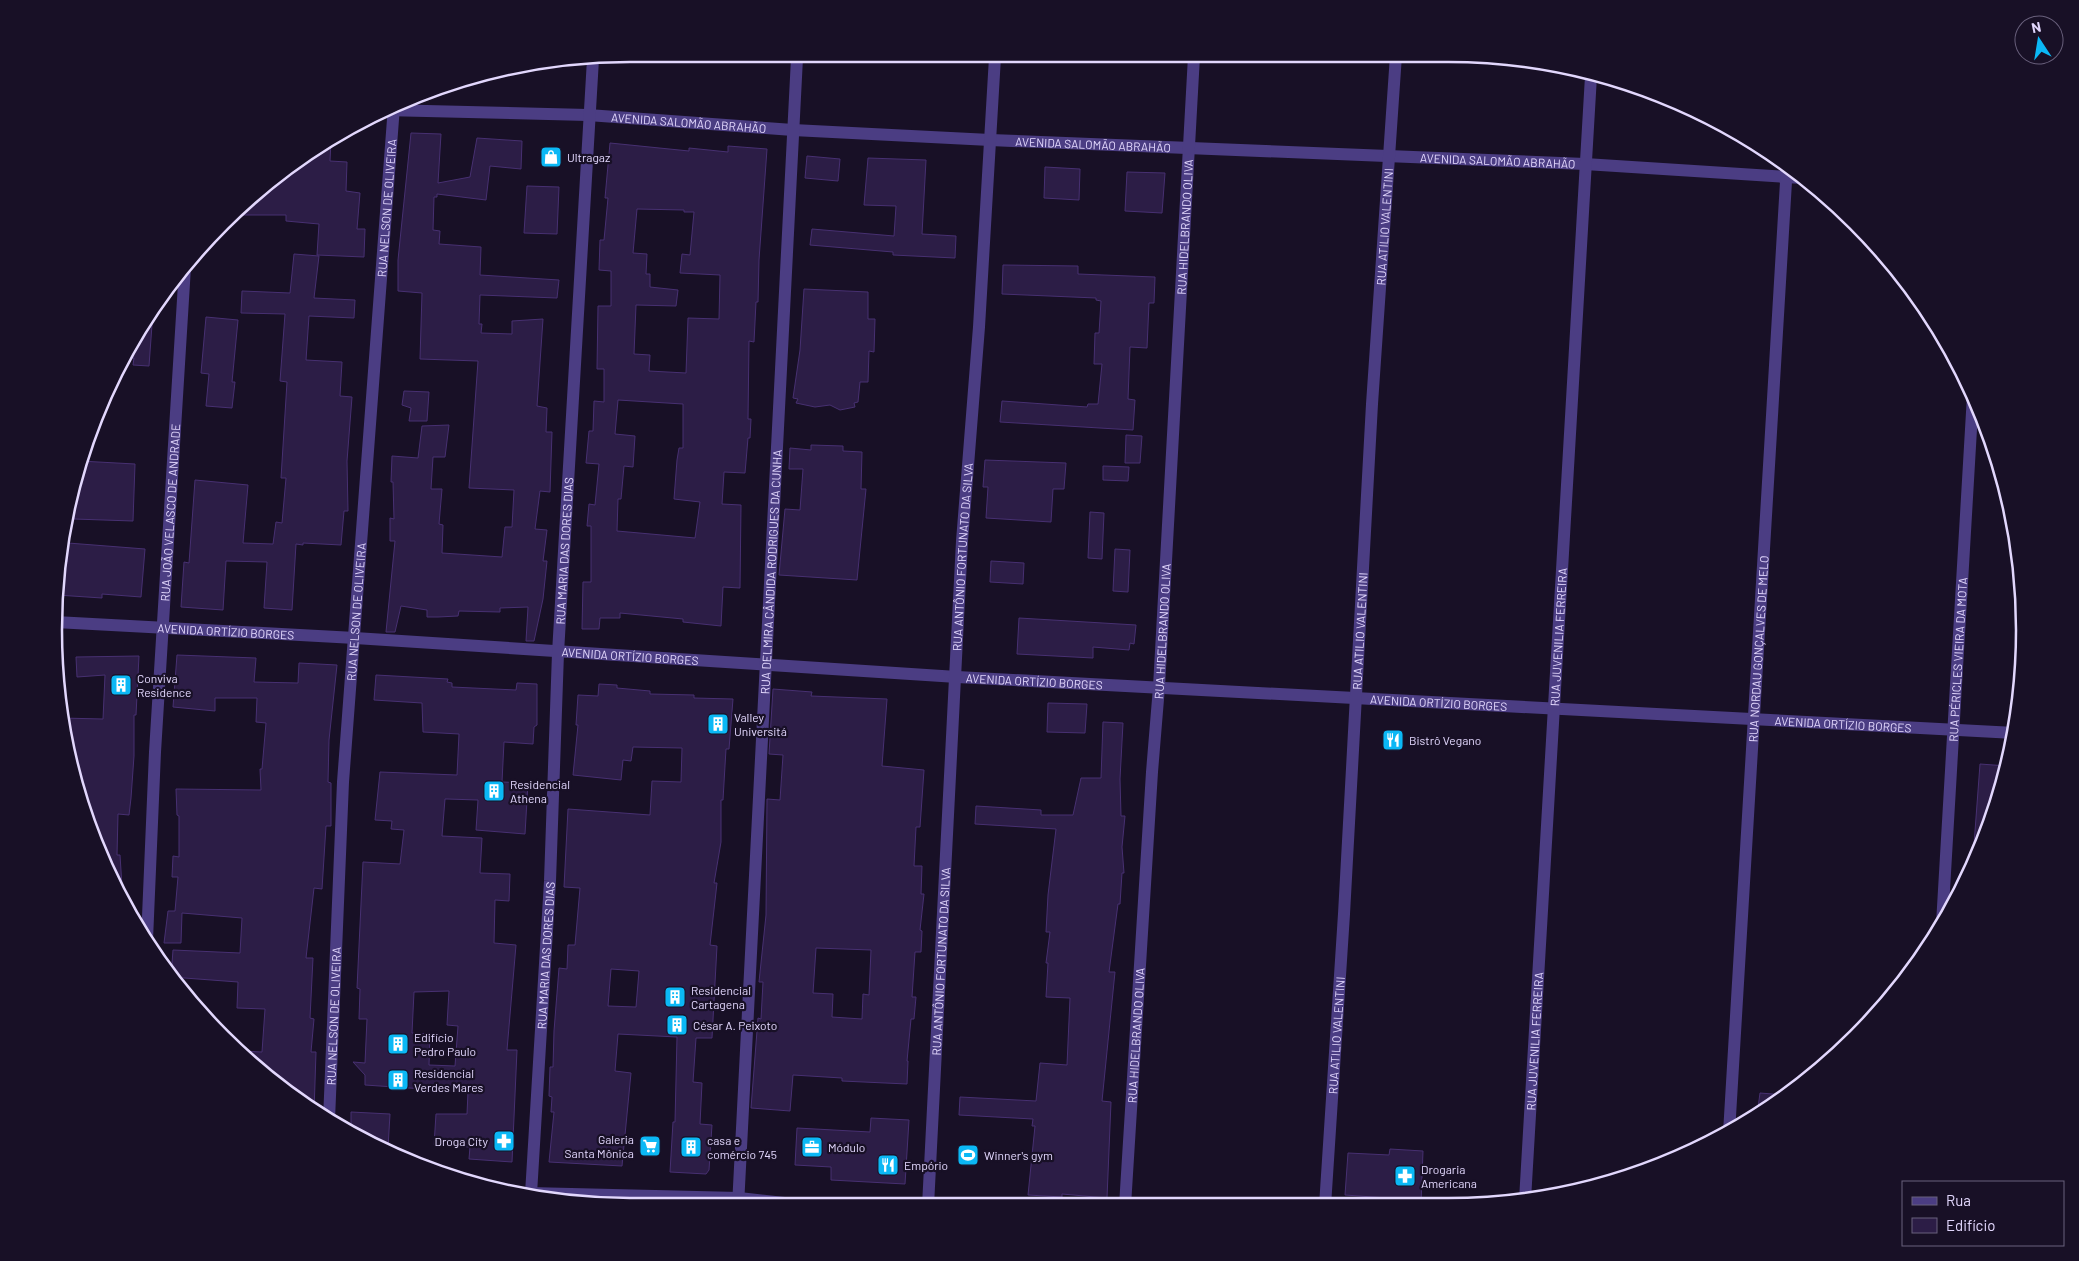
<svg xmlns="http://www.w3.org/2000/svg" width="2079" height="1261" viewBox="0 0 2079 1261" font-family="Barlow,sans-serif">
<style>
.building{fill:#2c1d46;stroke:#473071;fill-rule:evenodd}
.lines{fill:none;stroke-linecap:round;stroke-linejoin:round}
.minor{stroke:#4b3d83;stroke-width:12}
.labels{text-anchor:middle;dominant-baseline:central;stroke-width:4.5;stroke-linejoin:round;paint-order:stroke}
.street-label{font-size:12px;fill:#e2d7fd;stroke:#181026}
.poi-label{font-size:12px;fill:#e2d7fd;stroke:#181026;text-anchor:start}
.rim{fill:none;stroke:#e2d7fd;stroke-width:2.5}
</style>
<rect width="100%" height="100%" fill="#181026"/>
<path class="building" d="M411 133 441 134 438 183 470 177 477 138 522 141 521 169 490 166 486 200 437 194V197H434L433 230 440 231 439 244 481 247 480 275 559 280 557 298 480 295 479 324H482L481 333 512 334V321L543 319 537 406 547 408 546 432H552L550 492 540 491 535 529 547 530 543 561H547L543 599 534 641H526L528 607 500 608V612L459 611 458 616 438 617H427V610L401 606 395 632H386L395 541H390V518L394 519 393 482H391L392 456 418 458 422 426 449 425 445 457H433L431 489H442L439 524 443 525 442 553 502 557 505 527H512L514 490 469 488 478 361 420 359 422 293 398 291V260Z
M331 141 330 161 347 162 346 191 360 193 357 229H365L364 257 317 255 319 224 286 221V215H238L280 173Z
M610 143 689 151V148L728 152V146L767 149 759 260 758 302H756L754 342 749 341 748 419H751L750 438H748L745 473 724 472 722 504 741 505 740 588 723 587 721 626 683 622V619L620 613V618H600L599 629H582L583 582H591V526H587L589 504 595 505 599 464 586 463 589 431H593L594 401 604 402V369H597L598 306H611V271L599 270 600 240H604L608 198H605ZM637 209 684 210V212H694L690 255 682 254 680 273 720 275 719 319 688 318 686 373 649 371 650 355 634 354 636 305 676 306 678 290 650 287V274H646L647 254 633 253ZM618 400 683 404V448H679L677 460 674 499 700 502 695 538 617 531 618 499H621L624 466 633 467 635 436 615 434Z
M807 156 840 159 838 181 805 178Z
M868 158 926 160 922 234 956 236 955 258 893 255V252L810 245 812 229 894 236 896 206 864 205Z
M1045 167 1080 169 1079 200 1044 198Z
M1127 172 1165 173 1162 213 1125 211Z
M527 186 559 187 557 234 524 233Z
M294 254 319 256 314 298 355 300 354 318 309 316 306 360 342 362 340 396 352 397 347 461 348 511H344L341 545 303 543V545L296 544 292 610 264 608 267 562 226 561 223 610 181 607 184 562 189 563 195 480 248 485 243 543 273 544 276 522 282 523 286 478H281L287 382 280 381 285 314 241 313 242 291 290 293Z
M1003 265 1078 266V274L1155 277 1154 303H1149L1147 348 1130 347 1128 399 1135 400 1133 430 1000 422 1002 401 1087 407 1088 404H1098L1102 364H1094L1095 333H1099L1101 301 1096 300V298L1002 294Z
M804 289 868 292V319H875L874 352 869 351 868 382H860L858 402 854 403 855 407 840 410 830 405 815 407 796 403 798 399 793 398 800 350Z
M153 311 149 366 133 365 134 358 124 357Z
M206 317 238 320 232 382H235L232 408 206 406 209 374 201 373Z
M404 391 429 392 427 421H409L411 408 402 405Z
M1126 435 1142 436 1140 463H1125Z
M811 445 843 446V451L862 452 861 489H866L857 580 779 575 785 509 800 510 803 469H789L790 448 811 450Z
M985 460 1066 463 1064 489H1053L1051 522 986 518 988 487H983Z
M80 461 135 464 133 521 74 519 75 487H73Z
M1103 466 1129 467 1128 481 1103 480Z
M1090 512 1104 513 1102 559 1088 558Z
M68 543 145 549 141 597 102 594V598L57 595 61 562H67Z
M1115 549 1130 550 1128 592 1113 591Z
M991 561 1024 563 1023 584 990 582Z
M1019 618 1136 625 1134 644 1130 643 1129 650 1093 647V658L1017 654Z
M177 655 256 658 254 682 298 683 299 663 337 665 329 740 328 782 331 783V826H326L322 889 314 888 306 958H313L310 1018 314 1019 311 1052H316L314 1112 238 1051 262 1052 265 1009 237 1008 238 982 171 977 173 950 240 953 242 918 182 913 181 943H164L168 911H175L178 877H172L173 856 179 857V816L177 815 176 789 261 790 260 769H262L266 723 256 722 257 698H215V711L173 707Z
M139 656 136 715H134V756L131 798 129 815 118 814 117 855H120L123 902 113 886 84 816 61 718 103 719 105 675 77 677 76 657Z
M376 675 448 679 447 682 452 683V687L516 690 517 683 537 684V725L534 727 533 744 504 742 502 782 528 783 525 834 476 830 478 800 447 799H445L442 836 482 838 480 873 510 874 509 901 495 900 494 943 516 945 507 1050H517L512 1162 469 1159 470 1147 434 1145 436 1114H467L468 1092 365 1085V1075L353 1062 365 1063 367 1019H359L360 989 357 988 363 862 400 864 404 830 391 829 392 821 375 820 380 772 457 775 459 734 423 732 422 703 374 700ZM449 991 447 1025 458 1026 455 1066 429 1065 430 1034 412 1033 414 992Z
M599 684 617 685V688L650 691V694L694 695V698L733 699 729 749H726L723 800H721V842L714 883H717L710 945 717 946 712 1038H696L693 1082 702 1083 700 1124 712 1125 709 1170 706 1174 670 1172 673 1122H675L677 1037 618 1034 615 1071 631 1073 622 1166 549 1162 554 1112H551L552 1097 549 1096 550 1067H553L554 1031 559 968 567 969 568 945H575L580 888 564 887 568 809 650 815 652 781 681 782 682 748 633 747 631 761 623 760 621 780 573 775 578 725H576L578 695 598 696ZM611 969 639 971 636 1007 608 1006Z
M773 689 812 692 811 696 887 699 882 766 924 770 920 827H916L914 866H922L921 894H924L920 930 922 931 921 952H915L912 997H916L914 1019H911L907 1061H908L907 1084 842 1081V1078L793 1075 790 1111 751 1108 758 1018 761 1019 763 982H759L766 915 767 799 780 800 783 755 769 754ZM816 948 871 950 869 995 863 994 862 1019 832 1017 833 994 813 993Z
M1048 703 1087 704 1085 733 1047 732Z
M1103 722 1123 723 1120 779 1121 816H1125L1122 847 1124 873H1122L1120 904H1118L1109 972H1115L1102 1101 1111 1102 1107 1198 1062 1194V1197L1028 1195 1035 1126H1032L1033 1119 959 1115 960 1097 1036 1101 1040 1063 1067 1065 1070 998 1046 997 1048 963H1046L1050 932H1046L1048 895 1056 829 975 824 976 806 1041 810V815H1073L1081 778H1101Z
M1980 764 2007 766 1978 858H1973Z
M1760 1093 1785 1095 1757 1115Z
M351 1112 390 1114 388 1148 351 1130Z
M871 1118 909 1120 905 1184 831 1180V1167L795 1165 797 1128 870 1132Z
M1390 1149 1423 1151 1421 1203 1387 1201V1198L1345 1195 1348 1153 1389 1155Z"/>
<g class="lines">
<g class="minor">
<path id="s1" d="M384 110 588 115 793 130 990 140 1585 164 1802 178"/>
<path id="s2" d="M55 622 355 638 957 677 2015 733"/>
<path id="s3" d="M1942 924 1973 395"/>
<path id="s4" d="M147 940 155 752 185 267"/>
<path id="s5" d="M329 1120 343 782 394 106"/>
<path id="s6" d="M1729 1133 1787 165"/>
<path d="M529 1193 739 1198 812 1206"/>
<path id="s7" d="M531 1194 550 881 558 653 593 59"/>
<path id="s8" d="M1525 1200 1591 76"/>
<path id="s9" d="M738 1206 797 58"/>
<path id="s10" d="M928 1206 962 541 979 327 995 57"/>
<path id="s11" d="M1125 1206 1152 772 1159 687 1194 56"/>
<path id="s12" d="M1325 1206 1344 914 1372 404 1396 55"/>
</g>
</g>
<defs>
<g id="shop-square" transform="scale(1.125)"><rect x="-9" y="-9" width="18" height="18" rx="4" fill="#0bb8f5" stroke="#181026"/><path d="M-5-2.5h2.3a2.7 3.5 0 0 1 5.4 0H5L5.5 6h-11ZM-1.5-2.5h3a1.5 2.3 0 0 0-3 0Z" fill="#fff"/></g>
<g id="building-square" transform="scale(1.125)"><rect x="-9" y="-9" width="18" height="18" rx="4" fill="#0bb8f5" stroke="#181026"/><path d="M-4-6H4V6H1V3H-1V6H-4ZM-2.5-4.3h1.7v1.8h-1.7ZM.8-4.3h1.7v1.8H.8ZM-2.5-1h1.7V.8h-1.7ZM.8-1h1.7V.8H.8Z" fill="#fff"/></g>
<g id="restaurant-square" transform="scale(1.125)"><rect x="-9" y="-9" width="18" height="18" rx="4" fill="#0bb8f5" stroke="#181026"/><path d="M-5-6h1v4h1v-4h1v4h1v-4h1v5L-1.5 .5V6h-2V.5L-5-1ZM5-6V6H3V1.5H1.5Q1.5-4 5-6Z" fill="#fff"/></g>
<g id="pharmacy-square" transform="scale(1.125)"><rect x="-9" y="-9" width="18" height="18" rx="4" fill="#0bb8f5" stroke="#181026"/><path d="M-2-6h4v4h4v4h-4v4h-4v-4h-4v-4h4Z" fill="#fff"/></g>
<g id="supermarket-square" transform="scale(1.125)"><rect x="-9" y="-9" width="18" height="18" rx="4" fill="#0bb8f5" stroke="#181026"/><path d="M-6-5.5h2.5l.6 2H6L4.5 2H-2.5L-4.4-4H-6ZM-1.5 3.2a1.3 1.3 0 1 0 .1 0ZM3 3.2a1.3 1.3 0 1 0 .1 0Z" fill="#fff"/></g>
<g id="office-square" transform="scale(1.125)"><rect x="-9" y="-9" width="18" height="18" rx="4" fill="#0bb8f5" stroke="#181026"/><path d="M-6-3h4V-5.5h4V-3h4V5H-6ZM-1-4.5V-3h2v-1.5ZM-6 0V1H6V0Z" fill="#fff"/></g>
<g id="stadium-square" transform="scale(1.125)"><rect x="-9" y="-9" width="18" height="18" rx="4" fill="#0bb8f5" stroke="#181026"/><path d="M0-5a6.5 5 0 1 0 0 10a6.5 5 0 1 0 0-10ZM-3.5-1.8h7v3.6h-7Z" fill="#fff"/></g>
</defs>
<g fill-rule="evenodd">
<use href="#shop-square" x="551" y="157"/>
<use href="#building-square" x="121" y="685"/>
<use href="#building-square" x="718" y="724"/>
<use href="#restaurant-square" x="1393" y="740"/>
<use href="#building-square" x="494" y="791"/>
<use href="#building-square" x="675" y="997"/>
<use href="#building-square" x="677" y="1025"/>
<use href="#building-square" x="398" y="1044"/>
<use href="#building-square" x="398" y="1080"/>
<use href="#pharmacy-square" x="504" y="1141"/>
<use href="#supermarket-square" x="650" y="1146"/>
<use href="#building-square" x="691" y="1147"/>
<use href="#office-square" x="812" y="1147"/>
<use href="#stadium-square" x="968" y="1155"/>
<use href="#restaurant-square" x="888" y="1165"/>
<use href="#pharmacy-square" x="1405" y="1176"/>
</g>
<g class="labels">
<g class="street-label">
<text stroke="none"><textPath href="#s1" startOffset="305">AVENIDA SALOMÃO ABRAHÃO</textPath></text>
<text stroke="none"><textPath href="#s1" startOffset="710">AVENIDA SALOMÃO ABRAHÃO</textPath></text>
<text stroke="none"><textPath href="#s1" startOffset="1115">AVENIDA SALOMÃO ABRAHÃO</textPath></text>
<text stroke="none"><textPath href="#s5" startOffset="914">RUA NELSON DE OLIVEIRA</textPath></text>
<text stroke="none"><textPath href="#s12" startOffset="981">RUA ATILIO VALENTINI</textPath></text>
<text stroke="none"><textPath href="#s11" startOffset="981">RUA HIDELBRANDO OLIVA</textPath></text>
<text stroke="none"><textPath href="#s4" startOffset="428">RUA JOÃO VELASCO DE ANDRADE</textPath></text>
<text stroke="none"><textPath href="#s7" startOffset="644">RUA MARIA DAS DORES DIAS</textPath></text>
<text stroke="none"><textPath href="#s10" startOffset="650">RUA ANTÔNIO FORTUNATO DA SILVA</textPath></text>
<text stroke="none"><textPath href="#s9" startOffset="635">RUA DELMIRA CÂNDIDA RODRIGUES DA CUNHA</textPath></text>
<text stroke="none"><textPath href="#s5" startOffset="509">RUA NELSON DE OLIVEIRA</textPath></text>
<text stroke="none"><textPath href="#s2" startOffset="171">AVENIDA ORTÍZIO BORGES</textPath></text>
<text stroke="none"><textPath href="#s11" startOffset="576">RUA HIDELBRANDO OLIVA</textPath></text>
<text stroke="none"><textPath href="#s12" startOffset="576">RUA ATILIO VALENTINI</textPath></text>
<text stroke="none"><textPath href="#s8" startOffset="564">RUA JUVENILIA FERREIRA</textPath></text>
<text stroke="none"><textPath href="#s6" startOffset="485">RUA NORDAU GONÇALVES DE MELO</textPath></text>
<text stroke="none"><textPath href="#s2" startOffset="576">AVENIDA ORTÍZIO BORGES</textPath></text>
<text stroke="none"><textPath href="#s3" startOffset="265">RUA PÉRICLES VIEIRA DA MOTA</textPath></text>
<text stroke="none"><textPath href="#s2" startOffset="981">AVENIDA ORTÍZIO BORGES</textPath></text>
<text stroke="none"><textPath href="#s2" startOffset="1386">AVENIDA ORTÍZIO BORGES</textPath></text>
<text stroke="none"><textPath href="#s2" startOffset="1791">AVENIDA ORTÍZIO BORGES</textPath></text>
<text stroke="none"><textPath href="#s7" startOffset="239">RUA MARIA DAS DORES DIAS</textPath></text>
<text stroke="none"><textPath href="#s10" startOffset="245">RUA ANTÔNIO FORTUNATO DA SILVA</textPath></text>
<text stroke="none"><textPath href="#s5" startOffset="104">RUA NELSON DE OLIVEIRA</textPath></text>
<text stroke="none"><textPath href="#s11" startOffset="171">RUA HIDELBRANDO OLIVA</textPath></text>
<text stroke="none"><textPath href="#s12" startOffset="171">RUA ATILIO VALENTINI</textPath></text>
<text stroke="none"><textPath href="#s8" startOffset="159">RUA JUVENILIA FERREIRA</textPath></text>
</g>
<g class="poi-label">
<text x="567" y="157">Ultragaz</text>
<text x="137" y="678">Conviva<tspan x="137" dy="14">Residence</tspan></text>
<text x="734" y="717">Valley<tspan x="734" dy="14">Universitá</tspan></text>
<text x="1409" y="740">Bistrô Vegano</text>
<text x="510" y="784">Residencial<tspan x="510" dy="14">Athena</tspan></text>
<text x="691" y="990">Residencial<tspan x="691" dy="14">Cartagena</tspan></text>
<text x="693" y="1025">César A. Peixoto</text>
<text x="414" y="1037">Edifício<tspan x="414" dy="14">Pedro Paulo</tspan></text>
<text x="414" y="1073">Residencial<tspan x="414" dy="14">Verdes Mares</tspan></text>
<text x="634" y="1139" text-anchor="end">Galeria<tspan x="634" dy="14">Santa Mônica</tspan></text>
<text x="707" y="1140">casa e<tspan x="707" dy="14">comércio 745</tspan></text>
<text x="488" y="1141" text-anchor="end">Droga City</text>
<text x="828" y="1147">Módulo</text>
<text x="984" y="1155">Winner's gym</text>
<text x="904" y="1165">Empório</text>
<text x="1421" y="1169">Drogaria<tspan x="1421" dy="14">Americana</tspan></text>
</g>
</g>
<path d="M0 0H2079V1261H0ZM630 62H1448A568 568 0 0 1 2016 630V630A568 568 0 0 1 1448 1198H630A568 568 0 0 1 62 630V630A568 568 0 0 1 630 62Z" fill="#181026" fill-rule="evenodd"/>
<path class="rim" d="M630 62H1448A568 568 0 0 1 2016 630V630A568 568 0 0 1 1448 1198H630A568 568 0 0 1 62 630V630A568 568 0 0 1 630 62Z"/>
<rect x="1902" y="1181" width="162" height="65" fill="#181026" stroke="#69607c"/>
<rect x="1912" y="1197" width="25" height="8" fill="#4b3d83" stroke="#69607c"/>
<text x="1946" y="1206" font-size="15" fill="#e2d7fd">Rua</text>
<rect x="1912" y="1218" width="25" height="15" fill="#2c1d46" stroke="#69607c"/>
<text x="1946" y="1231" font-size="15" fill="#e2d7fd">Edifício</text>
<g transform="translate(2039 40) rotate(348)"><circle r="24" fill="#181026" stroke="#69607c"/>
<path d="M0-4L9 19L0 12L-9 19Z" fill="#0bb8f5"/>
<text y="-8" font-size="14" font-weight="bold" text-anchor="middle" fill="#e2d7fd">N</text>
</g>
</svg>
